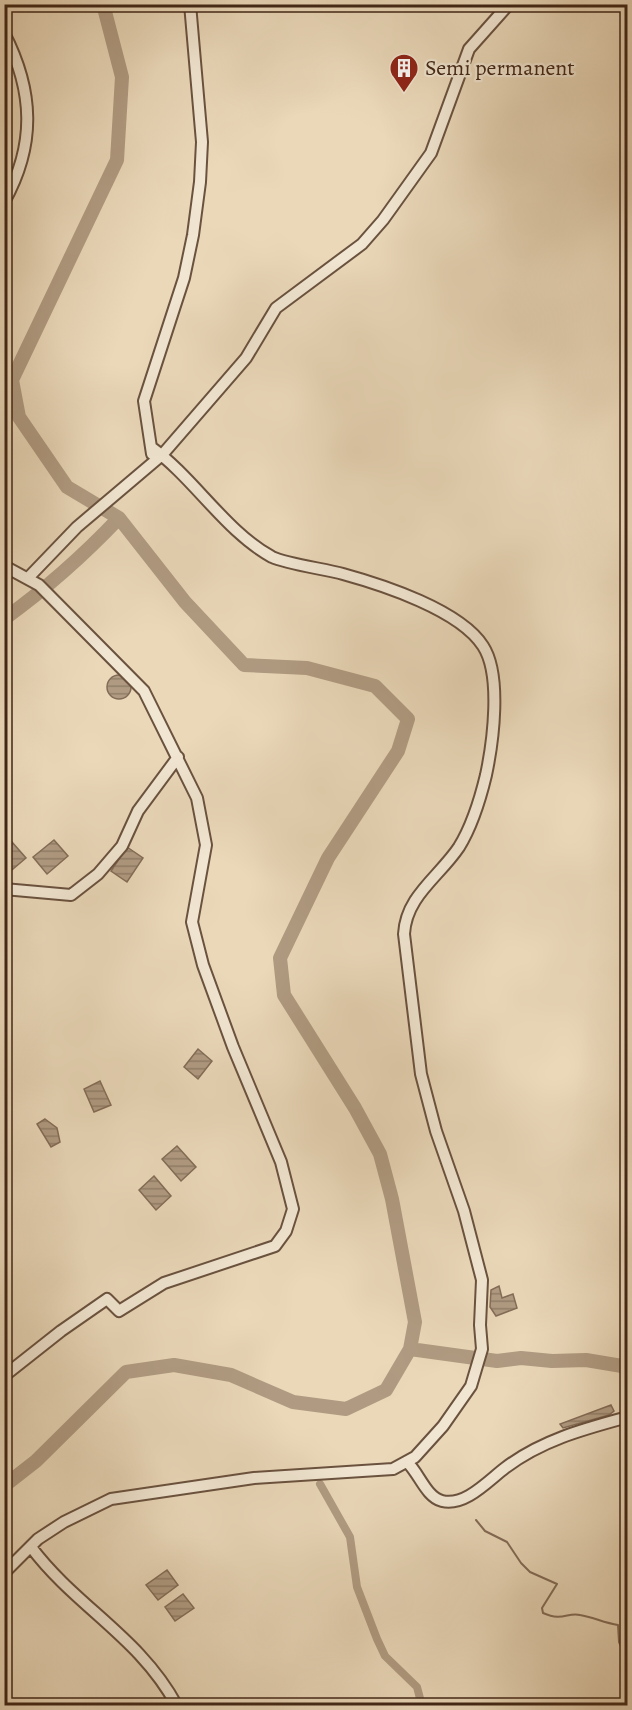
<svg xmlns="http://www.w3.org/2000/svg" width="632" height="1710" viewBox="0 0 632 1710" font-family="Alegreya,serif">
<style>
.water{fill:url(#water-rules);stroke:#836c57;stroke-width:1.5}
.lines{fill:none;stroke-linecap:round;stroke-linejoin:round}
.stream{stroke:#836c57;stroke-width:2}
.canal{stroke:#b09b82;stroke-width:8}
.river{stroke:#b09b82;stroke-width:14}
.minor-casing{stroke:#6a523f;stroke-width:14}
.minor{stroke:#f1e6d2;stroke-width:10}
.labels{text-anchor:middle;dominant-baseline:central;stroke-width:4.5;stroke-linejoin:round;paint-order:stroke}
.poi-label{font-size:22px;fill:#402616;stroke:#f1e6d2;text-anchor:start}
</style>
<defs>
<pattern id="water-rules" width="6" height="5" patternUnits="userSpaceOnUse" patternTransform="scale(1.5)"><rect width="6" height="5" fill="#b09b82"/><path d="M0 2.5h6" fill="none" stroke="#917e69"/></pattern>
</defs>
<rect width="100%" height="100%" fill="#ead8b9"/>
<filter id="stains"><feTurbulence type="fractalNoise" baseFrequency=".00333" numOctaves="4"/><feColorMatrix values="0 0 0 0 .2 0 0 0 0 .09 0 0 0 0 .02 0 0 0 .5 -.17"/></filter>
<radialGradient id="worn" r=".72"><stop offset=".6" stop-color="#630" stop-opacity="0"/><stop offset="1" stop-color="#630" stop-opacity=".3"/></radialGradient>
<path class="water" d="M107 687a12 12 0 1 1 24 0a12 12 0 1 1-24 0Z
M54 840 68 856 47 874 33 857Z
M12 842 26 858 7 874 5 870V849Z
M127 847 143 858 127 882 111 871Z
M198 1049 212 1061 198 1079 184 1067Z
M100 1081 111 1105 94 1112 84 1089Z
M45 1119 57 1128 60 1142 51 1147 37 1124Z
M177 1146 196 1167 181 1181 162 1159Z
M154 1176 171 1196 156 1210 139 1190Z
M499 1286 502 1298 513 1294 517 1308 496 1316 490 1307 491 1290Z
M611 1405 614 1411 609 1415 563 1428 560 1424Z
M167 1570 178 1585 158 1600 146 1585Z
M183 1594 194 1608 175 1621 165 1607Z"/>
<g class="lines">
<path class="stream" d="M621 742H628
M476 1520 485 1531 507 1542 521 1563 530 1572 557 1584 542 1608 543 1613C563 1622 567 1612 580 1615 593 1617 604 1623 618 1625L619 1642 628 1662"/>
<path class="canal" d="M320 1484 350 1537 357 1587 377 1639 385 1656 417 1687 422 1706"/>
<path class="river" d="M4 619C47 588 83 556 119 518
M410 1349 497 1361 521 1358 552 1361 586 1360 628 1367
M4 1486 36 1461 126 1372 174 1365 231 1375 293 1402 346 1409 386 1390 410 1349 415 1322 392 1199 380 1154 355 1108 284 995 280 958 328 858 398 751 408 719 375 686 307 668 244 665 185 602 119 518 67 487 19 417 12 380 117 160 122 77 103 4"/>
<g class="minor-casing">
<path id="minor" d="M4 33C34 91 36 145 4 202
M152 454 144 401 184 278 193 235 200 182 202 142 190 4
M4 566 39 585 144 691 197 798 206 845 192 922 203 965 233 1047 281 1162 293 1209 286 1231 275 1246 164 1283 119 1311 107 1299 61 1331 4 1376
M28 578 77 527 162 455 246 358 276 308 362 244 383 220 431 153 469 49 509 4
M4 889 71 895 98 874 122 846 138 811 178 757
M407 1462C419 1473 426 1497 442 1501 465 1507 489 1480 505 1468 542 1440 584 1429 628 1417
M31 1547C76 1607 140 1637 177 1706
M4 1573 38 1539 64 1522 111 1499 254 1478 393 1469 415 1457 443 1426 471 1386 482 1349 480 1325 482 1280 464 1211 436 1131 421 1074 404 934C406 896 439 877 459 847 472 826 480 800 486 775 493 742 502 675 483 646 460 610 383 585 343 574 325 569 287 564 272 557 226 532 194 478 151 447"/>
</g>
<use href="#minor" class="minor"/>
</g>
<defs>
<g id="building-pin" transform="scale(1.5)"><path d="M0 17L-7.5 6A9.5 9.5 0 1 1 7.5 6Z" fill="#8f2418" stroke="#f1e6d2"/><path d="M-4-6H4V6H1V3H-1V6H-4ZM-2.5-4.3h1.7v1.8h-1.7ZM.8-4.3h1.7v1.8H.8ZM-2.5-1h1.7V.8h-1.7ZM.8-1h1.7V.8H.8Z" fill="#fff"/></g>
</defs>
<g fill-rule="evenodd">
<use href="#building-pin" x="404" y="68"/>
</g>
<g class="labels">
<g class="poi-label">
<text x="425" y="68">Semi permanent</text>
</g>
</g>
<rect width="632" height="1710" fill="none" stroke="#ead8b9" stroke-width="24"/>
<rect x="6" y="6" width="620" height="1698" fill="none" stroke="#402616" stroke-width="3"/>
<rect x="12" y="12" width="608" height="1686" fill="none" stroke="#402616" stroke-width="1.5"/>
<rect width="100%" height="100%" filter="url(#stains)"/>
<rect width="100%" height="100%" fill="url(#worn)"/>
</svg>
